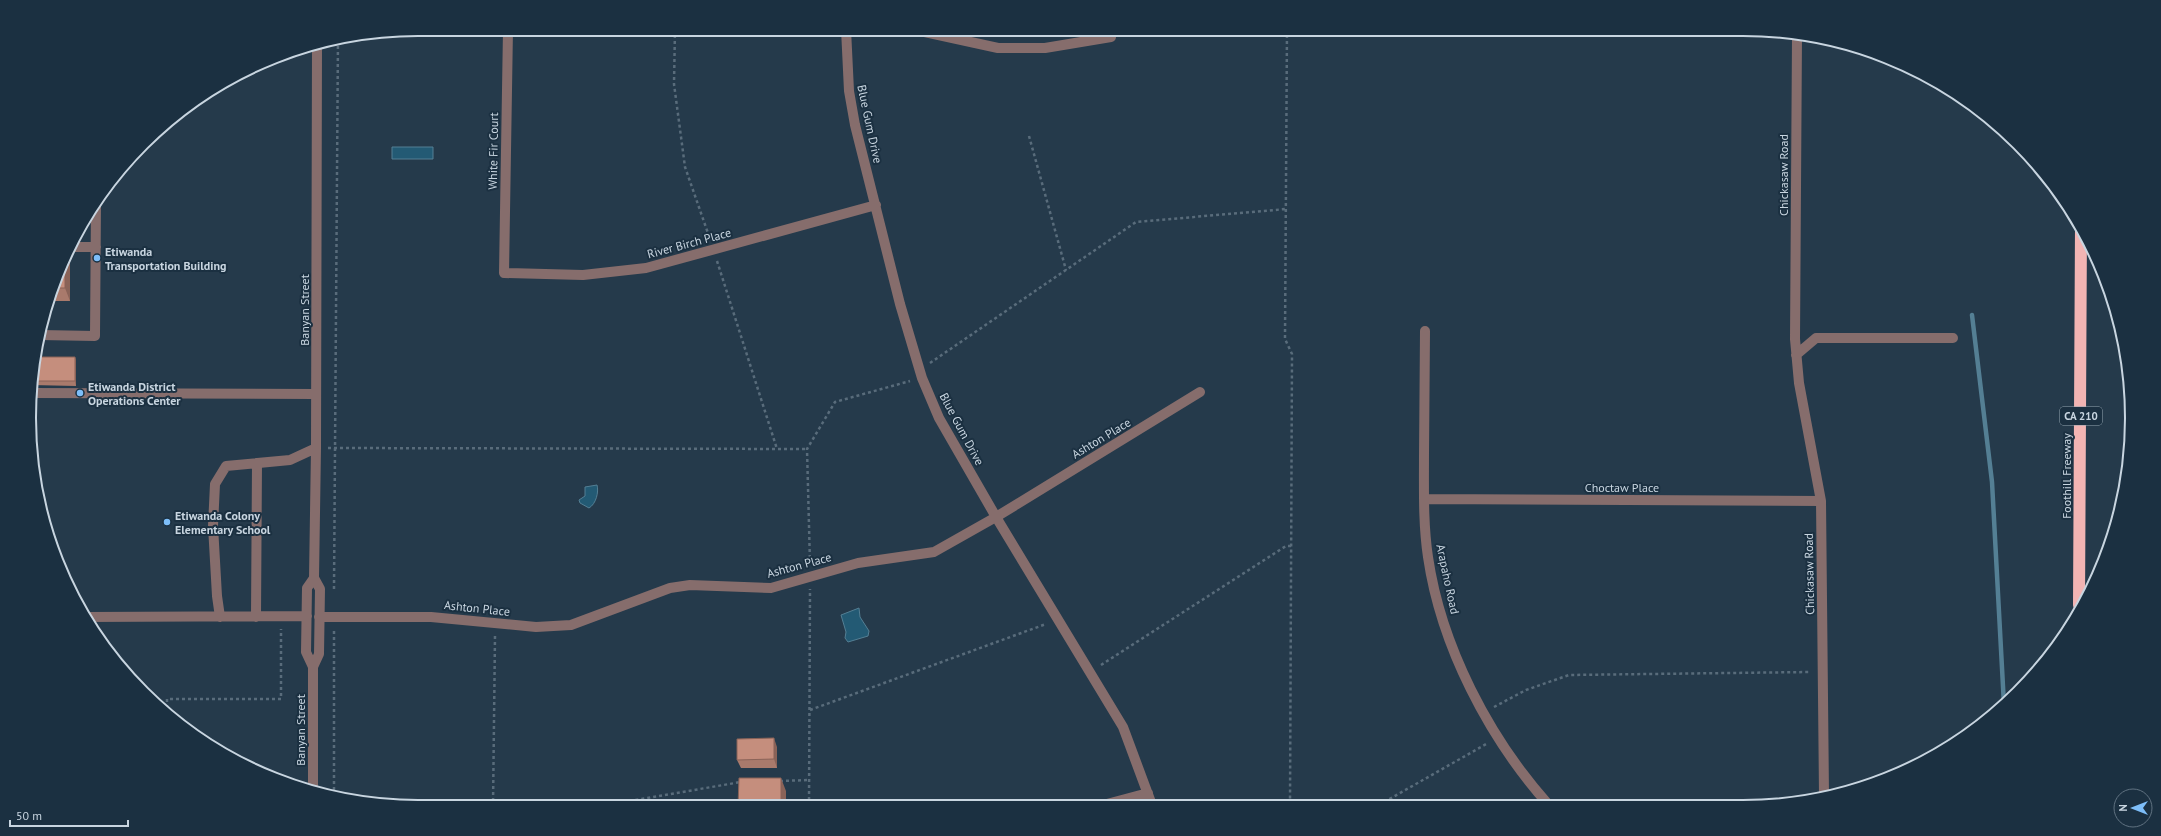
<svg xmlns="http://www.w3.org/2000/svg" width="2161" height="836" viewBox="0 0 2161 836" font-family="'PT Sans',sans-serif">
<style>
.water{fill:#235a74;stroke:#547f94}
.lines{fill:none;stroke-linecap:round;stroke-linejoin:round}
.stream{stroke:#547f94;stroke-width:4.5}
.path{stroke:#596c7b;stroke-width:2.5;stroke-dasharray:3 3;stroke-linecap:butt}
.minor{stroke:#866d6c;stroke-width:10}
.highway{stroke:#f2b4b3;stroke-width:12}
.wall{fill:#a97a6c}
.shaded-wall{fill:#8a6358}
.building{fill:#c58e7d;stroke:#8a6358}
.poi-dot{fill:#7dbef9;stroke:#1b3041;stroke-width:1.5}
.labels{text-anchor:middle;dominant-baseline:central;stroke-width:4;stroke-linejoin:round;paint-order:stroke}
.shield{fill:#1b3041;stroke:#94a4b0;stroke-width:1}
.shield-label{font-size:11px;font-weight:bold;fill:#c8d5e0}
.street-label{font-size:12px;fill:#c8d5e0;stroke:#1b3041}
.poi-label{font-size:12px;font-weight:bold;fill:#c8d5e0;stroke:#1b3041;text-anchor:start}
.rim{fill:none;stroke:#c8d5e0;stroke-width:2}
</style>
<rect width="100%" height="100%" fill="#253a4b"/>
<path class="water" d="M392 147H433V159H392Z
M597 485C599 492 596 504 589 508L580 503 579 500 585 496V487Z
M859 608 860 617 869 631 868 636 848 642 845 638 846 632 841 615Z"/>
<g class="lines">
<path class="stream" d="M1972 315 1992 482 2004 705"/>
<path class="path" d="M675 29 674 84 685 167 710 239
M1287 29 1285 339 1292 354 1290 805
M1029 136 1066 270
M717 261 777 449
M930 363 1136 222 1286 209
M328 448 807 449
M810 564 807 449 835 402 910 381
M334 589 338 37
M1101 665 1286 546H1291
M1494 707 1526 690 1569 675 1810 672
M810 710 1046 624
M167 714V699H281V629
M780 781 809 780
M334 796V628
M1379 805 1488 743
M809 806 810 589
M493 807 495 636
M594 807 741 782"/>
<path class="minor" d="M508 29 504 273 583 275 646 268 876 205
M846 29 849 91 855 125 900 304 922 378 939 418 996 517 1123 727 1152 805
M911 29 998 48H1045L1111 37
M1797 36 1795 339 1799 383 1821 501 1824 795
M70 247H96
M1425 331C1425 372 1424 413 1424 455 1424 489 1423 524 1428 557 1441 646 1489 738 1548 804
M40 335 95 336 96 203
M1796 355 1816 338H1953
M31 393 316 394
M1424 499 1821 501
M86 617 307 616
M220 617 217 596 213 526 215 484 226 466 290 460 316 448
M256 617 257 463
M319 617H431L536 627 571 625 670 588 690 585 771 588 858 563 934 552 996 517 1200 392
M313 667 306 652 307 588 314 578
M313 792V667L319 654 320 589 314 578 316 448 317 43
M1103 805 1148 793"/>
<path class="highway" d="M2079 605 2081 226"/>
</g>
<path class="wall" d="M66 256 70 265V301H48L50 293Z
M75 357 76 361V386L31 385 32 367Z
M777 747V768H741L737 760Z"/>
<path class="shaded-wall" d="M66 256 70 265V301L65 288V259Z
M75 357 76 361V386L75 381Z
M774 738 777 747V768L774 759Z
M781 778 786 791V806H781Z"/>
<path class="building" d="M65 259V288H52Z
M35 357H75V381H31L32 367Z
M774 738V759L737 760V739Z
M739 778H781V806H738Z
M611 804V807H601Z"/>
<g class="poi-dot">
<circle cx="97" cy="258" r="4"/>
<circle cx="80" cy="393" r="4"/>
<circle cx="167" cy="522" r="4"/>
</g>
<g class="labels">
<rect class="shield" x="2060" y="407" width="42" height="18" rx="3"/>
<g class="shield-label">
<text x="2081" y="416">CA 210</text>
</g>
<g class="street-label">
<text transform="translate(870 124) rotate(78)">Blue Gum Drive</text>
<text transform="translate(493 151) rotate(-89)">White Fir Court</text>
<text transform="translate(1783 175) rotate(-90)">Chickasaw Road</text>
<text transform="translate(689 243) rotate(-15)">River Birch Place</text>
<text transform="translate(304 310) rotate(-90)">Banyan Street</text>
<text transform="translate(962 429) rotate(62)">Blue Gum Drive</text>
<text transform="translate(1101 438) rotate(-31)">Ashton Place</text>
<text transform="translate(2066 476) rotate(-90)">Foothill Freeway</text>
<text x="1622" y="487">Choctaw Place</text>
<text transform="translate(799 565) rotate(-15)">Ashton Place</text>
<text transform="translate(1809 574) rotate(-91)">Chickasaw Road</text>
<text transform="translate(1448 579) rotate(78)">Arapaho Road</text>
<text transform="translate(477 608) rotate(6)">Ashton Place</text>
<text transform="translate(300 730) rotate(-90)">Banyan Street</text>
</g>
<g class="poi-label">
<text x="105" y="251">Etiwanda<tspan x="105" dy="14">Transportation Building</tspan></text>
<text x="88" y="386">Etiwanda District<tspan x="88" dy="14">Operations Center</tspan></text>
<text x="175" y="515">Etiwanda Colony<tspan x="175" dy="14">Elementary School</tspan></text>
</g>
</g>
<path d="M0 0H2161V836H0ZM418 36H1743A382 382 0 0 1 2125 418V418A382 382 0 0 1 1743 800H418A382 382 0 0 1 36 418V418A382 382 0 0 1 418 36Z" fill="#1b3041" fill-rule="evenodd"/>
<path class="rim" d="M418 36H1743A382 382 0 0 1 2125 418V418A382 382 0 0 1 1743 800H418A382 382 0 0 1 36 418V418A382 382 0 0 1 418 36Z"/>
<g transform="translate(2133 808) rotate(270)"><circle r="19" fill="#1b3041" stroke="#607281"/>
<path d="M0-3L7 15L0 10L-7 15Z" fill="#7dbef9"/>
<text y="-6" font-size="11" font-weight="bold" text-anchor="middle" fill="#c8d5e0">N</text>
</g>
<path d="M10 820v6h118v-6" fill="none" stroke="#c8d5e0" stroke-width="2"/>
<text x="16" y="820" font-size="12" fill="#c8d5e0" stroke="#1b3041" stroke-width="3" paint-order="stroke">50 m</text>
</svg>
